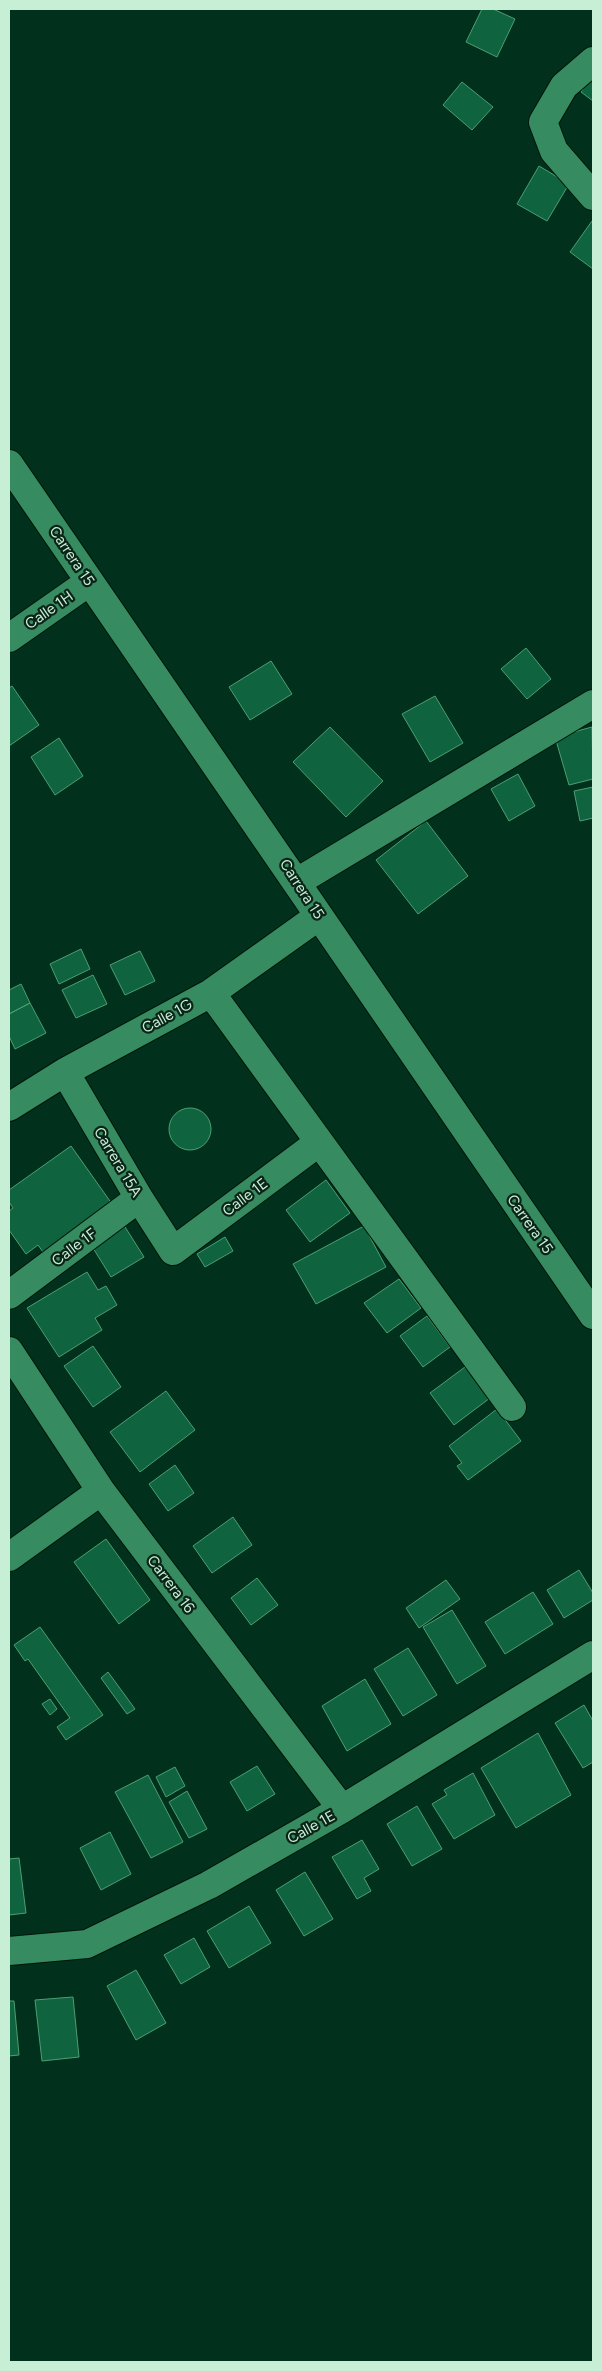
<svg xmlns="http://www.w3.org/2000/svg" width="602" height="2371" viewBox="0 0 602 2371" font-family="Figtree,sans-serif">
<style>
.building{fill:#0f633e;stroke:#4c9f73}
.lines{fill:none;stroke-linecap:round;stroke-linejoin:round}
.minor-casing{stroke:#00160a;stroke-width:30}
.minor{stroke:#378b60;stroke-width:28}
.labels{text-anchor:middle;dominant-baseline:central;stroke-width:4.5;stroke-linejoin:round;paint-order:stroke}
.street-label{font-size:15px;fill:#c7efd6;stroke:#0a2417}
</style>
<rect width="100%" height="100%" fill="#01311c"/>
<path class="building" d="M482 9H493L515 19 497 57 466 42Z
M593 74V101L581 92Z
M462 82 493 107 472 130 443 105Z
M539 166 569 184 547 221 517 204Z
M592 221 593 222V269L570 252Z
M526 648 551 679 527 699 501 669Z
M271 661 292 694 250 720 229 687Z
M12 686 39 725 9 746V688Z
M435 696 463 743 430 762 402 714Z
M330 727 383 781 346 817 293 762Z
M592 727 593 779 569 785 555 737Z
M59 738 83 776 55 795 31 757Z
M518 774 535 806 509 821 491 789Z
M593 787V818L580 821 574 791Z
M426 821 468 876 418 914 376 860Z
M81 949 90 969 59 984 50 964Z
M140 951 155 981 125 995 110 965Z
M93 975 107 1004 76 1018 62 990Z
M21 984 30 1003 9 1014V990Z
M30 1003 46 1033 15 1049 9 1036V1014Z
M169 1129a21 21 0 1 1 42 0a21 21 0 1 1-42 0Z
M71 1146 117 1211 48 1259 38 1245 26 1254 9 1230V1211L13 1208 9 1202V1190Z
M326 1180 350 1213 310 1242 286 1210Z
M120 1219 144 1257 111 1277 88 1240Z
M364 1226 386 1267 316 1304 293 1264Z
M225 1237 233 1251 205 1267 197 1254Z
M87 1272 98 1290 106 1286 117 1305 95 1318 102 1330 59 1357 27 1308Z
M399 1279 421 1308 387 1333 364 1303Z
M427 1316 450 1347 423 1367 400 1336Z
M93 1346 121 1387 93 1407 64 1366Z
M465 1367 490 1398 454 1425 430 1393Z
M166 1391 195 1430 140 1472 110 1432Z
M497 1409 521 1441 468 1480 457 1466 462 1463 449 1446Z
M175 1465 194 1493 168 1511 149 1484Z
M233 1517 252 1545 212 1573 193 1546Z
M106 1539 150 1600 119 1624 74 1562Z
M579 1570 593 1593V1600L564 1618 547 1590Z
M257 1578 278 1605 251 1625 231 1598Z
M446 1580 460 1599 419 1628 406 1608Z
M533 1592 553 1624 505 1654 485 1622Z
M452 1610 486 1666 457 1684 423 1627Z
M40 1627 103 1715 66 1740 57 1727 70 1718 28 1659 25 1661 14 1645Z
M408 1648 437 1695 403 1716 374 1669Z
M108 1672 135 1709 127 1714 101 1678Z
M365 1679 391 1724 347 1751 322 1706Z
M50 1699 57 1709 50 1715 42 1704Z
M584 1705 593 1721V1762L583 1768 555 1723Z
M538 1733 571 1795 516 1828 481 1768Z
M257 1766 275 1794 247 1811 230 1782Z
M175 1767 185 1786 166 1797 156 1777Z
M473 1773 495 1815 454 1839 432 1804 447 1795 444 1790Z
M148 1775 183 1842 151 1858 115 1792Z
M187 1791 207 1829 189 1838 169 1802Z
M417 1806 442 1849 412 1866 387 1824Z
M110 1832 131 1874 101 1890 80 1848Z
M362 1840 379 1869 364 1878 371 1891 357 1899 332 1857Z
M19 1858 26 1913 9 1915V1859Z
M305 1872 333 1919 304 1936 276 1890Z
M249 1906 271 1943 229 1968 207 1931Z
M194 1938 210 1967 181 1984 164 1955Z
M136 1970 166 2023 136 2040 107 1986Z
M73 1997 79 2057 42 2061 35 2000Z
M9 2001H14L19 2055 9 2056Z"/>
<g class="lines">
<g class="minor-casing">
<path id="minor" d="M593 61 564 86 543 122 554 151 593 196
M9 464 593 1315
M9 638 89 582
M297 882 593 704
M211 993 512 1407
M65 1072 139 1198 173 1251 318 1143
M9 1107 65 1072 211 993 319 916
M9 1295 139 1198
M9 1351 101 1491 342 1809
M9 1557 101 1491
M9 1951 87 1944 209 1885 342 1809 593 1655"/>
</g>
<use href="#minor" class="minor"/>
</g>
<g class="labels">
<g class="street-label">
<text transform="translate(72 556) rotate(56)">Carrera 15</text>
<text transform="translate(49 610) rotate(-35)">Calle 1H</text>
<text transform="translate(302 889) rotate(57)">Carrera 15</text>
<text transform="translate(167 1016) rotate(-29)">Calle 1G</text>
<text transform="translate(118 1162) rotate(59)">Carrera 15A</text>
<text transform="translate(245 1197) rotate(-37)">Calle 1E</text>
<text transform="translate(530 1224) rotate(55)">Carrera 15</text>
<text transform="translate(74 1247) rotate(-37)">Calle 1F</text>
<text transform="translate(171 1584) rotate(53)">Carrera 16</text>
<text transform="translate(311 1827) rotate(-29)">Calle 1E</text>
</g>
</g>
<rect width="602" height="2371" fill="none" stroke="#c7efd6" stroke-width="20"/>
</svg>
